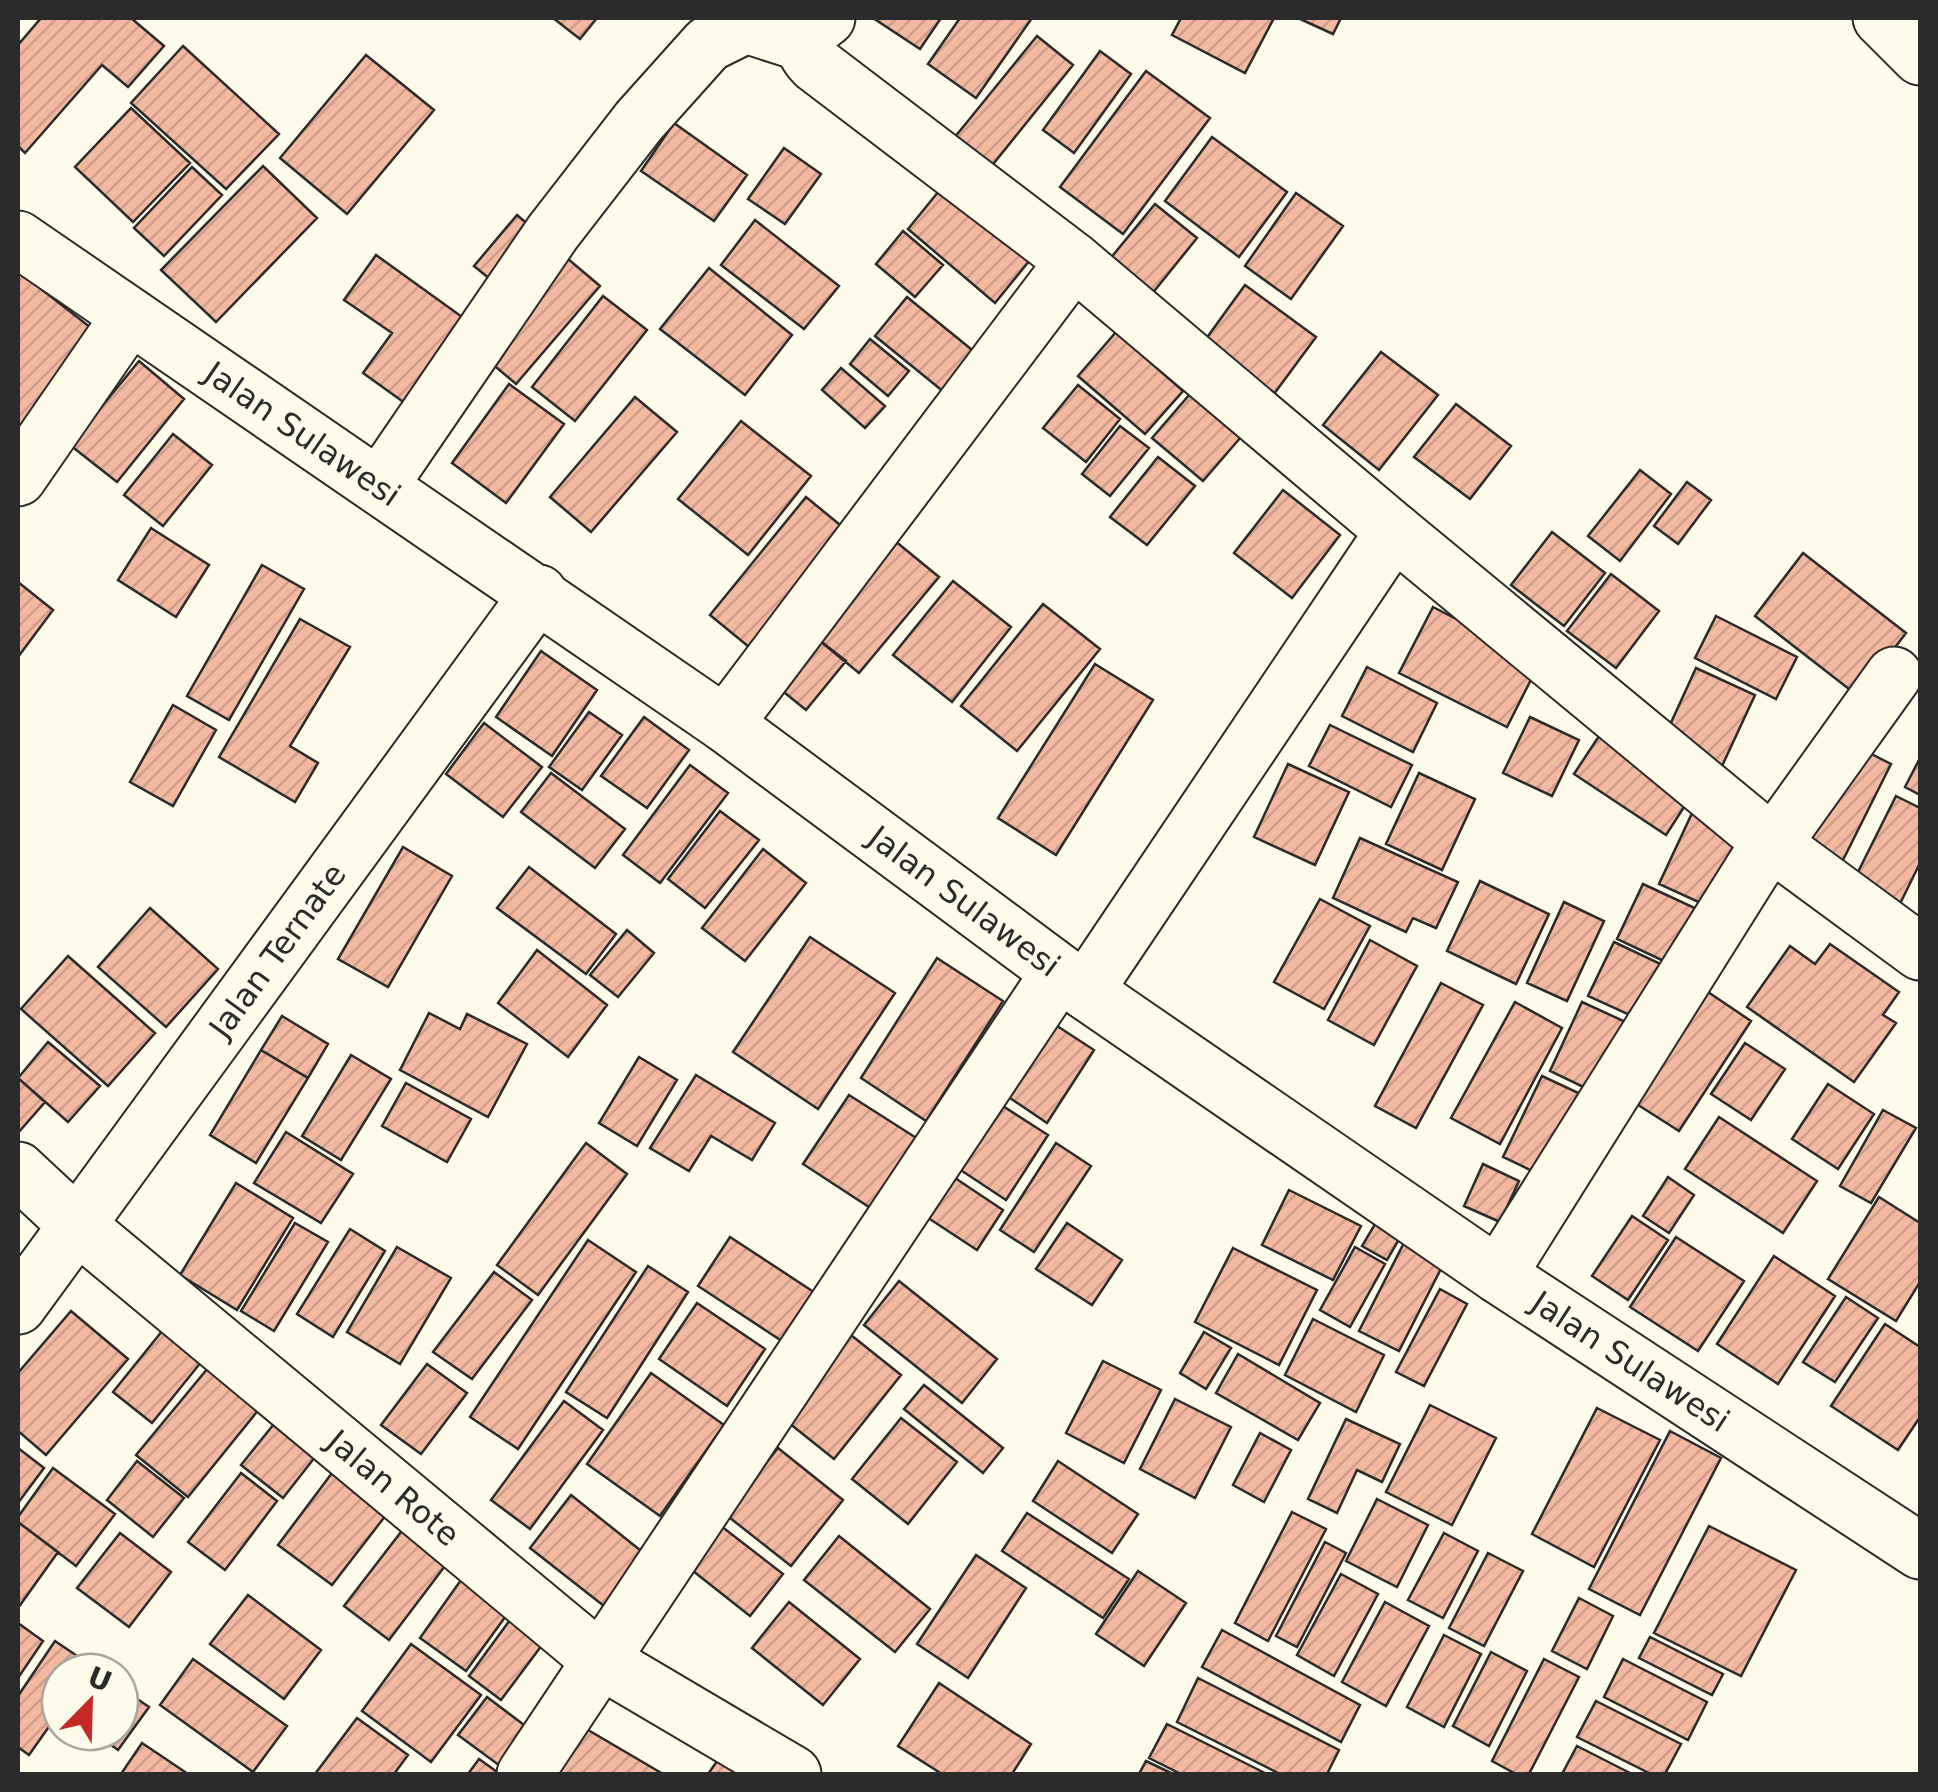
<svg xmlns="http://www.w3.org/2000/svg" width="1938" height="1792" viewBox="0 0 1938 1792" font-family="'DejaVu Sans',sans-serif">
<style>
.building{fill:url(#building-hatch);stroke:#2b2b2b;stroke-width:2.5}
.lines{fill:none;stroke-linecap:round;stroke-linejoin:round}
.minor-casing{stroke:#2b2b2b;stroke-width:59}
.minor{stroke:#fdfbea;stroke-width:55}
.labels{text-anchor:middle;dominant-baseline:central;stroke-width:8;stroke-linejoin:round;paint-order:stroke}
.street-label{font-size:32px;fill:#2b2b2b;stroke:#fdfbea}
</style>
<defs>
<pattern id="building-hatch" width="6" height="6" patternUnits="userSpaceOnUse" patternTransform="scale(2.5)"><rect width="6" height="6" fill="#f2b8a0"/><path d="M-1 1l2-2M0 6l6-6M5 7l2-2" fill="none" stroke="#d09e8a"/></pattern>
</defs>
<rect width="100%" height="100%" fill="#fdfbea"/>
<path class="building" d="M41 18H131L164 46 128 87 102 65 25 153 18 146V45Z
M553 18H597L580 39Z
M873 18H941L920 49Z
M960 18H1032L976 98 928 64Z
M1181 18H1274L1245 73 1172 35Z
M1298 18H1341L1333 34Z
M1037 36 1073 65 986 173 950 143Z
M183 46 279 134 226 189 131 103Z
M1100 51 1131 74 1074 153 1043 130Z
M366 55 434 110 347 214 280 158Z
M1146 71 1210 118 1123 234 1060 187Z
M131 108 190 163 133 222 75 167Z
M674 123 747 175 714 221 641 171Z
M1212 137 1287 192 1239 257 1165 201Z
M784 148 821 174 785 224 748 199Z
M263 166 317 218 216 322 161 270Z
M192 167 222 195 164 256 134 228Z
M943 186 1030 260 995 303 908 229Z
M1296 193 1343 226 1291 299 1245 266Z
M1155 204 1197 238 1147 300 1105 265Z
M517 215 539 234 496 284 474 266Z
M755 220 839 286 804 329 721 265Z
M903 231 943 265 915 297 876 264Z
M561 253 600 286 516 384 477 351Z
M376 255 476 327 416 411 363 373 392 333 344 300Z
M709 268 792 335 745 395 660 329Z
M18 271 95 331 18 430Z
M1245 285 1316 337 1274 394 1203 343Z
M603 296 647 330 575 421 532 387Z
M907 297 982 358 950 397 875 336Z
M1116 332 1183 391 1145 434 1078 376Z
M870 339 909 371 888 396 850 364Z
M1381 352 1438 395 1379 470 1323 425Z
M139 361 184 399 117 482 70 445Z
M841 368 885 406 865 428 822 390Z
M509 384 564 424 506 503 452 463Z
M1078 385 1120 419 1086 462 1043 428Z
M1190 394 1241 437 1203 481 1152 438Z
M635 397 677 432 591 532 550 497Z
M1456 404 1511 446 1470 499 1414 457Z
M741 421 811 476 748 555 678 499Z
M1120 426 1149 448 1110 496 1082 474Z
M173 434 212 465 163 526 124 495Z
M1158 457 1195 486 1147 545 1110 517Z
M1640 470 1671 494 1620 561 1588 536Z
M1687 482 1711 500 1678 544 1654 526Z
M1283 490 1340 535 1292 598 1234 553Z
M806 497 856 538 760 656 710 615Z
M151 528 209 565 176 617 118 580Z
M1552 532 1605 573 1564 626 1511 585Z
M889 536 939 577 859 673 809 632Z
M1803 553 1906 633 1858 696 1755 616Z
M262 565 304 589 229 720 187 696Z
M1611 574 1659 611 1616 668 1567 631Z
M953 581 1011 627 952 702 893 655Z
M18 582 53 610 18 657Z
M1043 604 1100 649 1017 751 961 706Z
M1433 607 1540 662 1507 727 1399 673Z
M1716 616 1797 657 1776 699 1695 658Z
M300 619 350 647 290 746 318 763 295 802 219 757Z
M809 632 846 661 806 710 769 680Z
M541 651 597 690 552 756 496 717Z
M1095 664 1153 700 1056 855 998 818Z
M1367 667 1437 703 1413 752 1342 716Z
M1696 668 1755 695 1722 766 1664 738Z
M173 705 216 730 173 806 130 782Z
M589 712 622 735 582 790 549 767Z
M644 717 689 750 647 808 601 776Z
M1530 717 1579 740 1552 796 1503 773Z
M484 723 542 767 503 817 446 774Z
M1330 725 1412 765 1391 807 1309 766Z
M1603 730 1695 790 1666 835 1574 774Z
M1854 745 1891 764 1840 866 1802 848Z
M1920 758V795L1905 787Z
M1288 764 1349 792 1315 865 1254 837Z
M690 765 728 793 660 883 623 855Z
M551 773 625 829 595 868 521 812Z
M1419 773 1475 799 1442 870 1386 844Z
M1896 796 1920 808V863L1892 920 1846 896Z
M1694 809 1751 836 1716 910 1659 884Z
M720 811 759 840 705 908 668 879Z
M1360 838 1458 882 1436 928 1413 918 1406 932 1333 898Z
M403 847 452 876 388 987 338 959Z
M763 849 806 883 745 961 702 928Z
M529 867 616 934 586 974 497 908Z
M1480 881 1549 914 1516 984 1447 951Z
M1643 884 1712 916 1685 971 1617 939Z
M1320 899 1370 926 1324 1009 1274 982Z
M1564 902 1604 921 1567 1001 1527 983Z
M150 908 218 969 166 1027 98 967Z
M627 930 654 953 618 997 590 975Z
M810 937 895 993 818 1109 733 1052Z
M1370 940 1417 966 1374 1045 1328 1020Z
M1614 942 1667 967 1643 1021 1588 996Z
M1830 944 1899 992 1883 1015 1896 1023 1854 1082 1747 1007 1790 946 1815 964Z
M537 950 607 1005 568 1057 498 1003Z
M68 956 155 1033 108 1086 21 1009Z
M937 958 1003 1001 926 1121 861 1078Z
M1441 983 1483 1005 1416 1128 1375 1106Z
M1708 992 1751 1021 1679 1131 1635 1103Z
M1515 1002 1562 1028 1500 1144 1451 1118Z
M1582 1002 1630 1024 1598 1094 1550 1071Z
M429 1013 460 1029 467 1014 527 1044 488 1117 400 1070Z
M282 1016 328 1044 308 1078 261 1050Z
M1051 1022 1094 1050 1047 1123 1004 1094Z
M48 1042 100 1086 68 1122 18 1078Z
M1745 1043 1785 1069 1751 1120 1711 1094Z
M261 1050 308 1078 256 1163 210 1135Z
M351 1055 391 1079 341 1160 302 1136Z
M639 1057 677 1080 637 1146 599 1123Z
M696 1075 775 1123 752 1160 711 1136 689 1171 650 1148Z
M1542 1076 1585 1096 1547 1178 1503 1157Z
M18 1078 45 1102 18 1133Z
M406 1083 471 1119 447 1162 382 1126Z
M1828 1084 1874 1114 1838 1169 1792 1139Z
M849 1095 918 1139 872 1209 803 1164Z
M995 1101 1048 1135 1006 1200 953 1165Z
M1883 1110 1916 1128 1871 1203 1840 1186Z
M1719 1117 1817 1181 1783 1233 1685 1169Z
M286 1132 353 1174 321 1223 254 1183Z
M586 1143 627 1174 538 1295 497 1265Z
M1056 1143 1091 1166 1034 1252 1000 1230Z
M1483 1164 1519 1181 1500 1222 1464 1206Z
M946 1172 1003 1210 977 1250 919 1212Z
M1668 1177 1694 1195 1669 1233 1643 1216Z
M236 1183 293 1218 237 1310 180 1275Z
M1289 1190 1361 1226 1333 1280 1262 1245Z
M1879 1197 1920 1223V1282L1896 1321 1828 1279Z
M1381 1214 1405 1229 1387 1260 1362 1246Z
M1632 1216 1668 1240 1628 1300 1592 1276Z
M295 1223 328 1242 274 1331 241 1311Z
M1067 1223 1122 1260 1092 1305 1036 1269Z
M350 1229 385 1251 333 1337 297 1314Z
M730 1237 823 1298 791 1347 698 1286Z
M1407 1237 1447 1257 1399 1351 1359 1331Z
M1676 1237 1744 1281 1698 1351 1630 1307Z
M588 1240 636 1272 518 1449 470 1417Z
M397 1247 451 1278 400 1364 347 1332Z
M1355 1247 1385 1264 1350 1327 1320 1310Z
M1233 1248 1317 1290 1279 1365 1195 1322Z
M1774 1256 1835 1296 1778 1384 1717 1344Z
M648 1266 688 1292 607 1418 566 1392Z
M494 1272 532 1300 472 1379 433 1352Z
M899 1281 997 1359 962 1403 864 1325Z
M1440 1289 1467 1304 1424 1386 1396 1372Z
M1846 1297 1878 1318 1835 1382 1803 1362Z
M697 1303 765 1349 727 1406 659 1359Z
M71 1311 128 1359 46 1455 18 1431V1373Z
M1313 1319 1384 1355 1356 1412 1285 1375Z
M171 1320 210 1351 152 1423 113 1392Z
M1885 1324 1920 1347V1417L1898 1450 1831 1406Z
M1204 1332 1231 1348 1206 1389 1180 1373Z
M851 1335 901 1375 834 1459 784 1419Z
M1238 1354 1320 1403 1298 1440 1216 1393Z
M1103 1361 1161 1390 1124 1463 1066 1433Z
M213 1362 264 1403 188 1497 136 1455Z
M427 1364 467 1393 421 1454 381 1425Z
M651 1373 724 1425 660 1516 587 1464Z
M924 1385 1003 1448 983 1473 904 1409Z
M1175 1399 1231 1427 1195 1498 1140 1469Z
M564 1401 603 1430 530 1529 491 1500Z
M1430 1405 1496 1438 1452 1525 1386 1492Z
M1597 1408 1660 1440 1594 1567 1532 1534Z
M901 1418 957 1462 908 1524 852 1479Z
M278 1419 319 1452 283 1498 241 1465Z
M1346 1419 1400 1444 1382 1482 1357 1470 1337 1513 1308 1499Z
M1670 1431 1721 1458 1640 1615 1589 1589Z
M1260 1433 1291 1450 1264 1502 1233 1485Z
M18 1448 44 1468 18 1503Z
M778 1448 843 1500 791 1566 725 1514Z
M137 1461 184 1498 153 1537 107 1500Z
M1058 1461 1138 1514 1112 1553 1033 1501Z
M338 1465 393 1506 332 1585 278 1545Z
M53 1468 115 1514 76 1566 18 1522V1517Z
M241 1473 277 1501 225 1570 188 1542Z
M571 1495 650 1558 609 1610 530 1548Z
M1377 1499 1428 1525 1397 1587 1346 1561Z
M1292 1512 1326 1529 1268 1641 1235 1623Z
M1027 1513 1129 1579 1103 1618 1002 1551Z
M18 1522 58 1552 18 1608Z
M721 1526 783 1574 750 1616 688 1567Z
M1709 1526 1796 1570 1741 1676 1654 1633Z
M404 1528 448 1562 389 1640 344 1606Z
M120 1533 171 1572 129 1627 77 1588Z
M1444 1533 1478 1551 1443 1618 1408 1600Z
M839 1536 930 1609 895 1652 804 1580Z
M1325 1542 1346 1553 1297 1647 1276 1636Z
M1488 1553 1523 1571 1484 1646 1449 1628Z
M976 1555 1026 1588 968 1678 917 1644Z
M1138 1571 1186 1603 1144 1666 1096 1634Z
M1341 1574 1378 1594 1334 1676 1297 1655Z
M461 1580 508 1613 466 1671 420 1638Z
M248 1595 321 1650 284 1699 210 1644Z
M1579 1598 1613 1616 1587 1669 1552 1651Z
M789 1602 860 1659 823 1705 752 1648Z
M1385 1602 1429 1626 1386 1706 1342 1682Z
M518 1609 551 1633 501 1700 469 1676Z
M18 1623 43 1641 18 1678Z
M1222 1630 1360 1705 1341 1742 1202 1667Z
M1444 1635 1481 1654 1444 1727 1407 1707Z
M1650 1637 1723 1674 1712 1695 1639 1658Z
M55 1641 92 1666 87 1672H60V1711L29 1755 18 1747V1696Z
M411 1644 481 1695 431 1762 362 1711Z
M1491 1652 1527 1671 1489 1746 1453 1726Z
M193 1659 287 1726 253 1772 160 1705Z
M1544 1659 1579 1677 1529 1774H1516L1492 1761Z
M1623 1659 1707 1702 1688 1740 1604 1697Z
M1198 1678 1339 1750 1327 1774H1280L1177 1722Z
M939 1683 1031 1744 1012 1774H942L898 1746Z
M120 1687 149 1707 118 1750 93 1732H120Z
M487 1697 540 1737 511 1774 458 1735Z
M1596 1701 1681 1744 1665 1774H1651L1577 1737Z
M357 1718 408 1755 394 1774H315Z
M1167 1724 1267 1774H1181L1149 1758Z
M583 1727 663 1774H555Z
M142 1743 188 1774H121Z
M1577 1746 1632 1774H1562Z
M725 1750 761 1774H708Z
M479 1759 500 1774H468Z
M1146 1761 1173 1774H1139Z"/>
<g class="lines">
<g class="minor-casing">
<g id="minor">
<path d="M1881 18 1920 57"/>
<path id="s1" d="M18 239 725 724 1085 991 1498 1275 1920 1551"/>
<path d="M1074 261 1394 531 1085 991"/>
<path d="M18 478 130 316"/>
<path d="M380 485 553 232 639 121 708 44 746 25 802 43"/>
<path d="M1394 531 1773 844 1894 675"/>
<path d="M725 724 1074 261 815 64C794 42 808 33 827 18"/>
<path id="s2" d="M18 1170 78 1226 600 1660 793 1774"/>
<path d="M1498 1275 1759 859 1773 844 1920 952"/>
<path id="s3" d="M18 1306 539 593"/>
<path d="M525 1774 1059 973"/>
</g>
</g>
<use href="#minor" class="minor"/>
</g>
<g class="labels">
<g class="street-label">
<text stroke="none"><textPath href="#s1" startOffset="345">Jalan Sulawesi</textPath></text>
<text stroke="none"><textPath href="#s1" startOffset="1155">Jalan Sulawesi</textPath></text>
<text stroke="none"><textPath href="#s3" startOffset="440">Jalan Ternate</textPath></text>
<text stroke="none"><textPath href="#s1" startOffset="1965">Jalan Sulawesi</textPath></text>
<text stroke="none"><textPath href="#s2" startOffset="492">Jalan Rote</textPath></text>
</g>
</g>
<rect width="1938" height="1792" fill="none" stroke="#2b2b2b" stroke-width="40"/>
<g transform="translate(90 1702) rotate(23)"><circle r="48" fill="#fdfbea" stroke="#a9a89e" stroke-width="2.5"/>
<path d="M0-8L18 38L0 25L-18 38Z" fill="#c62828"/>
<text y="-15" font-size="28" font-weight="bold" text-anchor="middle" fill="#2b2b2b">U</text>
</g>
</svg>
